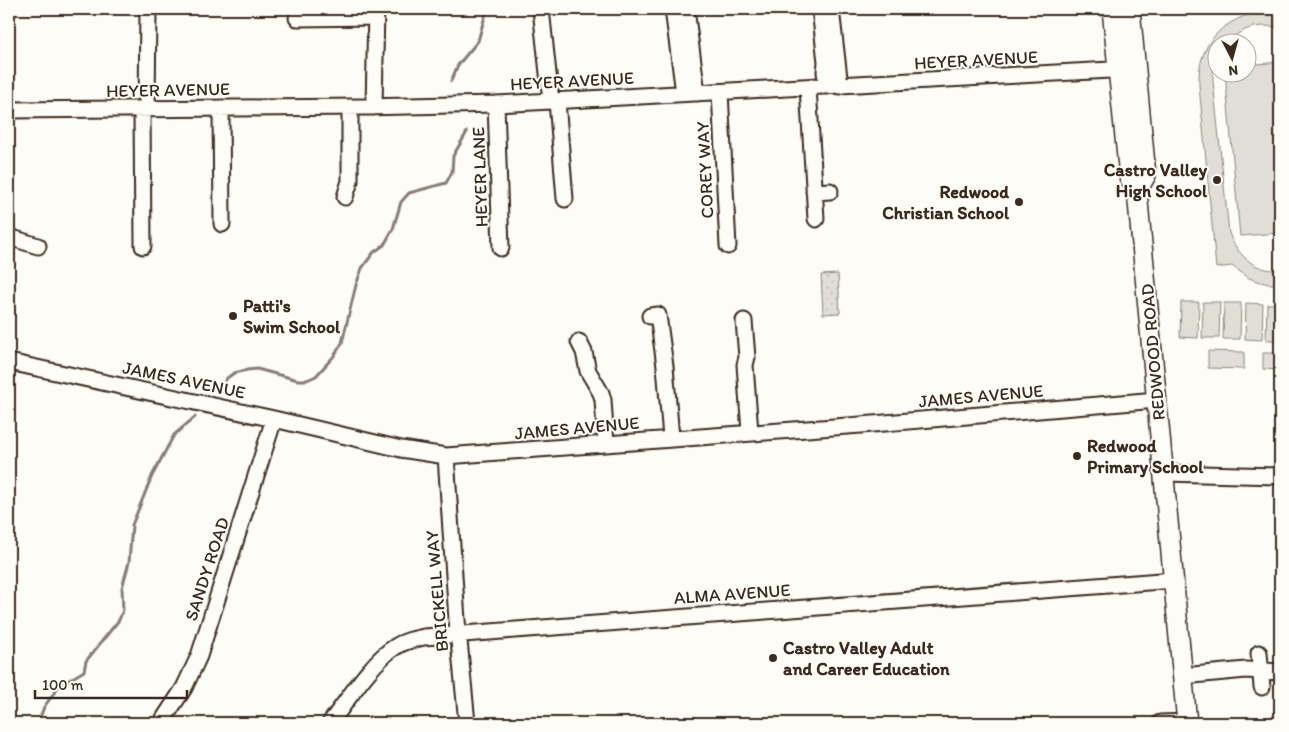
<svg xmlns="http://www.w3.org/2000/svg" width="1289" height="732" viewBox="0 0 1289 732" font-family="Itim,sans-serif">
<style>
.grass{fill:#e1ded7;stroke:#8e847a}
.park{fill:url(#park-dots);stroke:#8e847a}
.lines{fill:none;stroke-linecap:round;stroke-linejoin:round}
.stream{stroke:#887d74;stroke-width:3}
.minor-casing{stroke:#3b2a1e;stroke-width:19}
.major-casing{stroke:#3b2a1e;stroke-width:22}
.minor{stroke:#fdfcf7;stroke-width:15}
.major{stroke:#fdfcf7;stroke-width:19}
.poi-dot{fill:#3b2a1e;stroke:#fdfcf7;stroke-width:2}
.labels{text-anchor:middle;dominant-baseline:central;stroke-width:4;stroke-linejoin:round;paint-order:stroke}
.street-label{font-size:18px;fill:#3b2a1e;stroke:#fdfcf7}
.poi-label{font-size:18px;font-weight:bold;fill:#3b2a1e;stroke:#fdfcf7;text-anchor:start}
</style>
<defs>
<pattern id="park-dots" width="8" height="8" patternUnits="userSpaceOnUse" patternTransform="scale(1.25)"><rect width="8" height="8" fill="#e1ded7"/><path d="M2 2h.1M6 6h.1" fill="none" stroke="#c2bfb8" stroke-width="1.8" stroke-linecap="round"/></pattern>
</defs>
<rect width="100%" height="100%" fill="#fdfcf7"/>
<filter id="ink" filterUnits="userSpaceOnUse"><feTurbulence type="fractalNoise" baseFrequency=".02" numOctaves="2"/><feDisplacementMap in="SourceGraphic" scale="10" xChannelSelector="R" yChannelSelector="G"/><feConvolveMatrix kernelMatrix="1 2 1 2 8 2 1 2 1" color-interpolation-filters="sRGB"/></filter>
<g filter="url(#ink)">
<path class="grass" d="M1257 12 1280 14V28C1267 25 1253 25 1241 32 1229 38 1231 42 1216 42V60L1213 72V81L1229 233C1237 255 1255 272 1280 270V284H1269L1257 281 1249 278 1232 266 1216 268 1199 85C1197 45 1220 22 1257 12Z
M1280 62V233L1240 236 1225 73 1246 72 1247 65Z
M1181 302H1199L1198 338 1180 337Z
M1203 302H1220L1219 338H1202Z
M1224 303H1241L1240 339H1223Z
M1246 303 1263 304 1262 340 1245 339Z
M1267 304H1280V340H1266Z
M1208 351 1244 352V369L1208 368Z
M1263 353H1280V370L1263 369Z"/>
<path class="park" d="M838 274 840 313 823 314 821 275Z"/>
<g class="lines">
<path class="stream" d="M451 81 458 65 478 41 487 9
M218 393 227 378 234 373 247 370 257 369 298 380H307L316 376 334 356 342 343 356 285 362 268 374 252 384 245 393 229 401 202 409 193 446 183 452 172 453 156 467 132
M38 723 44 707 59 686 84 671 86 661 119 620 123 610 122 588 129 562 132 525 152 476 174 435 195 417"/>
<g class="minor-casing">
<path id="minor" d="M541 9 551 101
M673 9 684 93
M686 9 697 93
M820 9 826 62 825 72 827 86
M831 9 840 86
M297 18 376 17
M808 87 816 219
M720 92 728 246
M557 101 565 199
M496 104 501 248
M374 107 376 9
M221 108 222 224
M142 109 143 246
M147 109 148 9
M9 110 364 107 496 104 1129 69
M814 192 830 191
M345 197 350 181V107
M9 237 38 246
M650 316 658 315 665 366 671 438
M744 321 747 357 745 365 750 432
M579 342 584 352 588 371 601 393 603 400 606 444
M9 362 274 419 401 449 446 456 861 425 1157 400
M446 456 457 620 467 723
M1164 473 1280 476
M1259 653 1262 687
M1183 676 1246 670 1280 672
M161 723 184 688 199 656 274 419
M330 723C347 701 372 661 395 647 404 641 414 639 424 637L1174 580
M1160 723 1187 722"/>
</g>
<g class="major-casing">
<path id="major" d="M1112 9 1129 177 1137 191 1187 723
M1130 9 1146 175 1137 191"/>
</g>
<use href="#minor" class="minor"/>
<use href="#major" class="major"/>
</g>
</g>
<g class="poi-dot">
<circle cx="1217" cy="180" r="5"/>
<circle cx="1019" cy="202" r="5"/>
<circle cx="233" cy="316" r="5"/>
<circle cx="1077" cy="456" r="5"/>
<circle cx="773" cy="658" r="5"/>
</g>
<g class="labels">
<g class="street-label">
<text transform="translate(976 60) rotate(-3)">HEYER AVENUE</text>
<text transform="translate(572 81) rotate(-3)">HEYER AVENUE</text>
<text transform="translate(168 90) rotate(-1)">HEYER AVENUE</text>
<text transform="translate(705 170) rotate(-93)">COREY WAY</text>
<text transform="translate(480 177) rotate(-92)">HEYER LANE</text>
<text transform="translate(1153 352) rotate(-95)">REDWOOD ROAD</text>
<text transform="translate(184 380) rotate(12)">JAMES AVENUE</text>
<text transform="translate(981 396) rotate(-5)">JAMES AVENUE</text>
<text transform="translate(577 428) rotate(-5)">JAMES AVENUE</text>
<text transform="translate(207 569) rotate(-72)">SANDY ROAD</text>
<text transform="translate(437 591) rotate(-95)">BRICKELL WAY</text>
<text transform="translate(732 594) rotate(-4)">ALMA AVENUE</text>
</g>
<g class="poi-label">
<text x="1207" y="170" text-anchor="end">Castro Valley<tspan x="1207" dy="21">High School</tspan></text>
<text x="1009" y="192" text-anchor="end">Redwood<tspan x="1009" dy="21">Christian School</tspan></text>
<text x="243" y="306">Patti's<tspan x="243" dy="21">Swim School</tspan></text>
<text x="1087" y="446">Redwood<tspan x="1087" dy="21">Primary School</tspan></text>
<text x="783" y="648">Castro Valley Adult<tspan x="783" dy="21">and Career Education</tspan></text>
</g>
</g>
<rect width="1289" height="732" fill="none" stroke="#fdfcf7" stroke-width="30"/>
<rect x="15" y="15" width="1259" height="702" fill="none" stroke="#3b2a1e" stroke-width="2" filter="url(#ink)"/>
<g transform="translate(1232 58) rotate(174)"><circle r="24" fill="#fdfcf7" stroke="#afa8a0"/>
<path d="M0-4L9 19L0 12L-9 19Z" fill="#3b2a1e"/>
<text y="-8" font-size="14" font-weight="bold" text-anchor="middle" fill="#3b2a1e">N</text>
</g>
<path d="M35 690v8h152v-8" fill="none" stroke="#3b2a1e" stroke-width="2.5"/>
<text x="42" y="690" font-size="15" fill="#3b2a1e" stroke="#fdfcf7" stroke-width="4" paint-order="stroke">100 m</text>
</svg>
